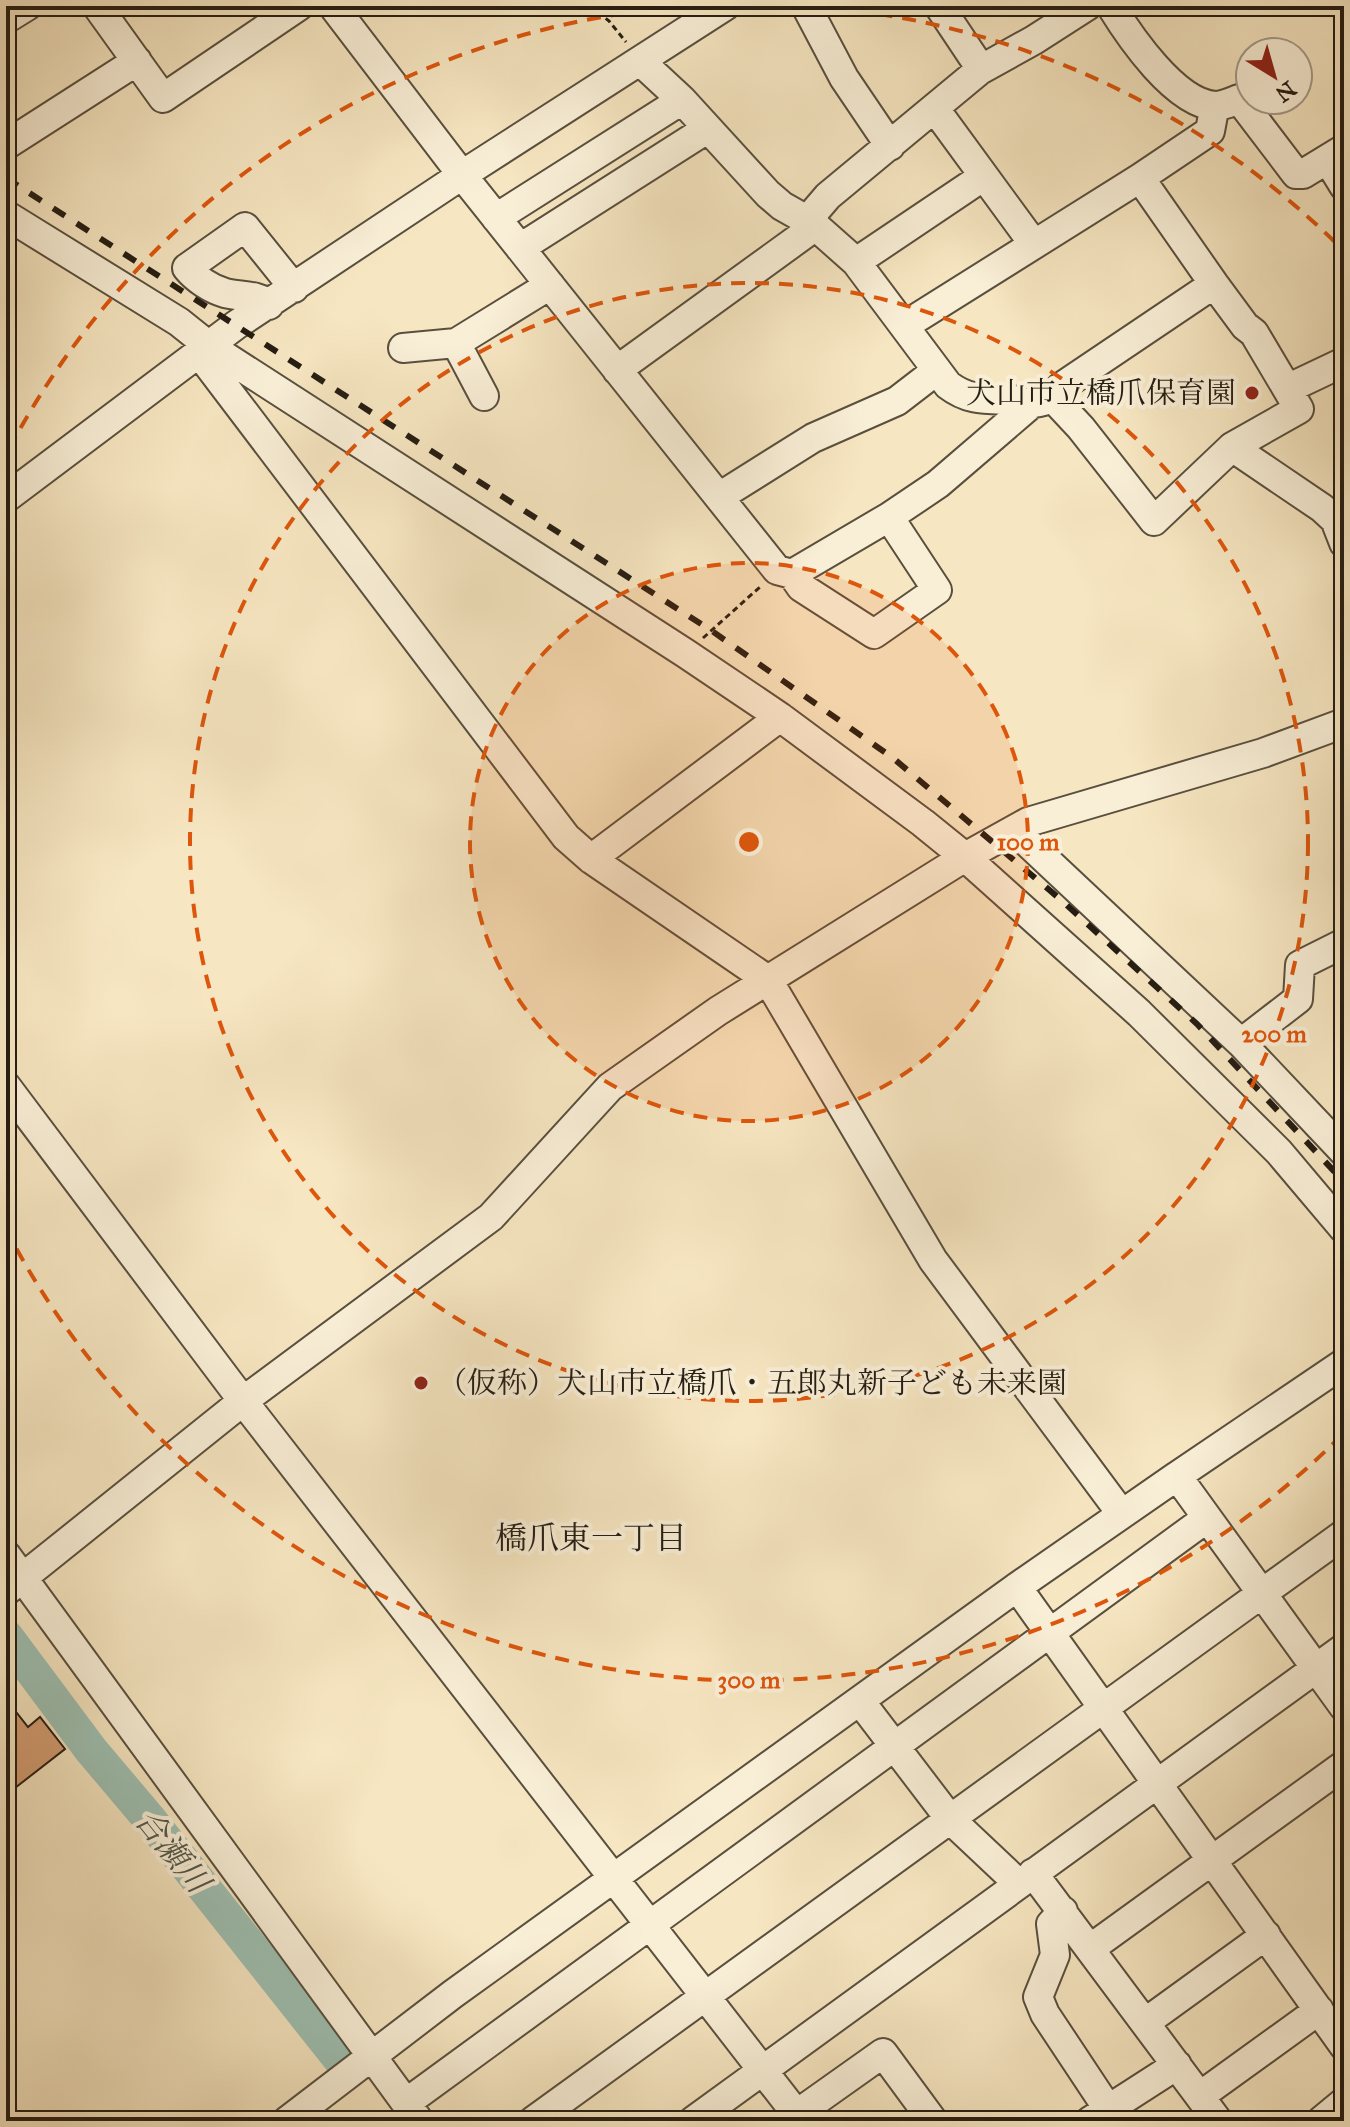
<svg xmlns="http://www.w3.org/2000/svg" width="1350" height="2127" viewBox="0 0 1350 2127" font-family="'IM FELL Great Primer','Noto Serif JP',serif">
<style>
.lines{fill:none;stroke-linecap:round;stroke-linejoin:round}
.river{stroke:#9dc0b2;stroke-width:34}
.building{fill:#d39d73;stroke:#251d13;stroke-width:2}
.minor-casing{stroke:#594f3e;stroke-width:32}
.path{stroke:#251d13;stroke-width:3;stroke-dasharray:6 4;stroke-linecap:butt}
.minor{stroke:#f9efd7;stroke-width:28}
.rail{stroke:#251d13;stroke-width:6;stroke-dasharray:14 14;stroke-linecap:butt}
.ring{fill:none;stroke:#de560c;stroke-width:4;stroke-dasharray:14 10}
.poi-dot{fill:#8f2418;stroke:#f9efd7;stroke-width:3}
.labels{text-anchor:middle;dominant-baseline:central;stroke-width:8;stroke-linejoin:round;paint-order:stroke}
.poi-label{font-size:30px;fill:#251d13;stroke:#f9efd7;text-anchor:end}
.neighbourhood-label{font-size:32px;fill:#251d13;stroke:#f9efd7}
.water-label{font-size:32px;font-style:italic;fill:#4f564b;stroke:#f9efd7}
.centre{fill:#de560c;stroke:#f9efd7;stroke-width:4}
.ring-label{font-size:24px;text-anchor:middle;font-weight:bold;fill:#de560c;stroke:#f9efd7;stroke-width:8;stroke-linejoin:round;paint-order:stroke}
</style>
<rect width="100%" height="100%" fill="#f6e6c1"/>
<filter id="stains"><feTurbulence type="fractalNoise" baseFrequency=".0025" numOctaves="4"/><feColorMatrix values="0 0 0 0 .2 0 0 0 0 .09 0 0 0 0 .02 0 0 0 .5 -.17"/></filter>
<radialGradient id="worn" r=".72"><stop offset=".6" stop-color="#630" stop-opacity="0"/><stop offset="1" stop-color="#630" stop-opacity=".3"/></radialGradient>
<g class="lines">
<path class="river" d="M6 1636 91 1750 151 1821 342 2062"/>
</g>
<path class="building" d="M6 1699 28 1727 40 1717 65 1749 6 1795Z"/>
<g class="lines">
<g class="minor-casing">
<path id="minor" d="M97 6 163 98 299 6
M333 6 462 175 777 570 792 574 889 517 938 484 1030 405
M806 6 844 78 890 146
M939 6 981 69
M1111 6C1130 37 1175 103 1215 106 1223 106 1231 102 1239 99L1296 174H1303L1344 149
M6 19 27 6
M640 61 682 100 768 194 782 206 812 223 856 262 948 385C969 401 986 399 1011 400 1025 401 1028 406 1044 401
M935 109 1033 243
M6 145 137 61
M1328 160 1344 186
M1140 178 1214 284
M6 215 179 322 209 346 685 653 780 717 923 823 965 857 1139 1013 1279 1152 1344 1229
M496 218 682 100
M520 248 707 129
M856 262 984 176
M1214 284 1245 326 1254 333 1299 409 1232 447 1154 521 1081 428 1053 398 1061 387Z
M269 305C259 294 239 297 225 293 211 289 196 279 187 268L245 227 294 288
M904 326 1140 178 1210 131 1213 115 1211 106
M456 343 484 396
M403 348 456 343 550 285
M199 353 566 837 591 859 768 980 933 1260 1121 1513
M617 370 806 233 816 210 828 196 980 70 1034 40 1087 6
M1287 389 1344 362
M1232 447 1322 508 1335 520 1344 543
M719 497 813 438 897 401 936 371
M6 498 236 325 462 175 725 6
M792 574 801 587 874 634 937 590 889 517
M1014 830 1241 1043 1344 1152
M591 859 780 717
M1241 1043 1298 999 1300 965 1344 943
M6 1086 243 1401 802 2121
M1344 1363 1177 1476 1344 1707
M6 1555 419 2121
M1017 1587 1344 2046
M6 1591 243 1401 491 1217 610 1087 718 1011 965 857 1028 822 1263 753 1344 723
M860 1701 950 1819 1019 1884
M1033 1873 1218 2121
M1063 1911 1051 1924 1055 1955 1038 1997 1045 2014 1116 2121
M1091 1948 1344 1765
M1146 2022 1266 1935
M1200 2096 1319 2010
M406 2103 1207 1518
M797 2114 883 2053 933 2121
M287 2121 453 1994 1017 1587 1177 1476
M533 2121 1344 1534
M693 2121 1344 1648
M1090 2121 1177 2065
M1321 2121 1344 2102"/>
</g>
<path class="path" d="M590 6 609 21 626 42
M703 638 760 587"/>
<use href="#minor" class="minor"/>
<path class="rail" d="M6 178 712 631 893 758 1060 899 1197 1024 1344 1182"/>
</g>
<circle cx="749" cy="842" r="279" fill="#de560c" fill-opacity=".12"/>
<g class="ring">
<circle cx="749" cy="842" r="279"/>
<circle cx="749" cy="842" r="559"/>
<path d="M1342 1435A838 838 0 0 1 9 1235M9 449A838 838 0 0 1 691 6M807 6A838 838 0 0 1 1342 249"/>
</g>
<g class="poi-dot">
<circle cx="1252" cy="393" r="8"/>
<circle cx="421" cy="1383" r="8"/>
</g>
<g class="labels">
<g class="poi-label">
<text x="1236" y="393">犬山市立橋爪保育園</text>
<text x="437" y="1383" text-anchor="start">（仮称）犬山市立橋爪・五郎丸新子ども未来園</text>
</g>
<g class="neighbourhood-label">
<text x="591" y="1538">橋爪東一丁目</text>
</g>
<g class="water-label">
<text transform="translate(172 1851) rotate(51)">合瀬川</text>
</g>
</g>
<circle cx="749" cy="842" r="12" class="centre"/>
<g class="ring-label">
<text x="1028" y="850">100 m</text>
<text x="1274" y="1042">200 m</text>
<text x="749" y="1688">300 m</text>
</g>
<rect width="1350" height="2127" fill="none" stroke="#f6e6c1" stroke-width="32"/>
<rect x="8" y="8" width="1334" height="2111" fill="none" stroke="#251d13" stroke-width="4"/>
<rect x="16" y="16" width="1318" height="2095" fill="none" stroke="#251d13" stroke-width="2"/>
<g transform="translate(1274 76) rotate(143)"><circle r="38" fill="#f9efd7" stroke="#a49b89" stroke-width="2"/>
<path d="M0-6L14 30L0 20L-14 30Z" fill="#8f2418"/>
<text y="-12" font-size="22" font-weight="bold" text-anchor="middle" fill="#251d13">N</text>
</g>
<rect width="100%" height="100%" filter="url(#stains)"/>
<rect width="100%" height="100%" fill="url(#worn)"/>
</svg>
